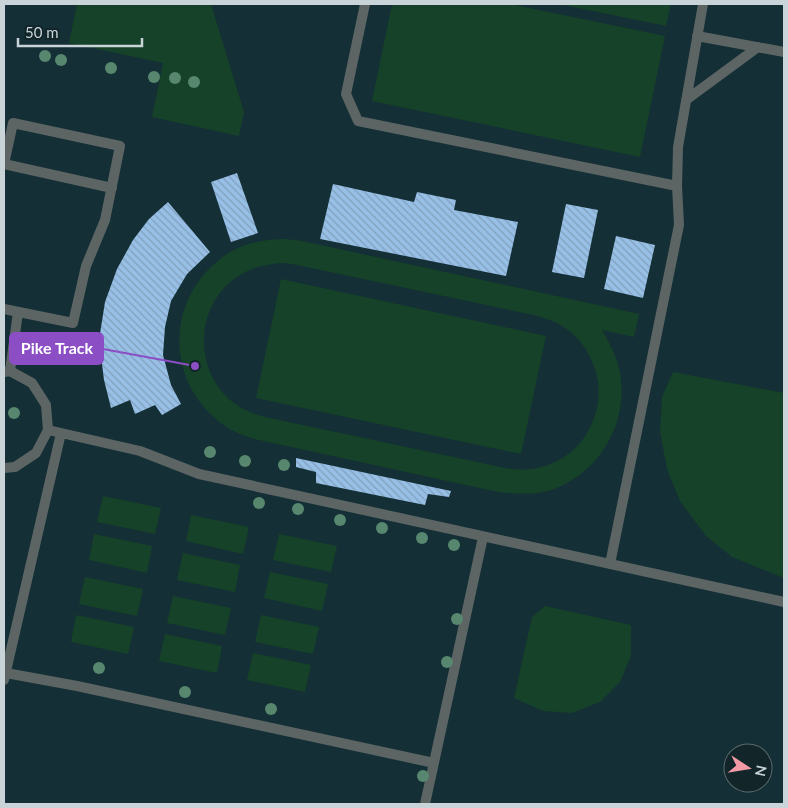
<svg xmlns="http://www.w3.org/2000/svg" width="788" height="808" viewBox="0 0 788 808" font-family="Lato,sans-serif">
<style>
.built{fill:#142f36;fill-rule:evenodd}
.pitch{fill:#154228;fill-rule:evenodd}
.building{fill:url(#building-back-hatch)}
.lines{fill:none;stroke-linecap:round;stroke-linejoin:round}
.service{stroke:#5c6564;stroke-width:10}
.tree{fill:#57876e}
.leader{fill:none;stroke:#8b4ec4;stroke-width:2}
.callout-dot{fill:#8b4ec4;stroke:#122529;stroke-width:2}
.callout{fill:#8b4ec4;stroke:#8b4ec4;stroke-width:2}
.callout-label{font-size:16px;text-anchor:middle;font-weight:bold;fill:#fff}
</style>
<defs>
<pattern id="building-back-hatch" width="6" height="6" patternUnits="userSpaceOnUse" patternTransform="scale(1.25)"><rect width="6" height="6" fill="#98c0e6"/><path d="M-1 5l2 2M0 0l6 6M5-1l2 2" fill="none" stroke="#81a0bd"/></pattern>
</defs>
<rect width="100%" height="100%" fill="#122529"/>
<path class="built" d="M4 4H784V804H4ZM733 753H763V783H733Z"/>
<path class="pitch" d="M77 4H211L244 112 239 136 152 117 163 63 69 43Z
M392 4H510L665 36 640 157 372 101Z
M559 4H671L666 26Z
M286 239 302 241 639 314 634 337 602 330C609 342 616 355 619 368 631 421 600 475 548 491 531 495 515 494 498 492L259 440C243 436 227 430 215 418 171 380 167 314 207 271 220 257 237 246 256 242 266 240 276 239 286 239ZM284 263 297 265 538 316C546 319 555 321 562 326 577 335 587 348 593 364 608 399 592 444 557 461 540 470 523 471 505 468L265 417C256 414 248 412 240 407 194 379 192 311 234 279 248 268 266 264 284 263Z
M281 279 546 336 521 454 256 398Z
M673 372 784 393V578L732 557 706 536 680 501 667 469 660 431 662 397Z
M103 496 161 508 155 534 97 522Z
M191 515 249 527 243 554 186 541Z
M94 534 152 546 147 573 89 560Z
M279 534 337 546 331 572 273 560Z
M183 553 240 565 235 592 177 580Z
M270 572 328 584 322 611 264 598Z
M85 577 143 589 137 616 79 604Z
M173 596 231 608 225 635 167 623Z
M545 606 631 625V656L620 682 600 702 572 713 543 711 514 698 532 617Z
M76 615 134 627 128 654 71 642Z
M261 615 319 627 313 654 255 642Z
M165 634 222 646 217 673 159 661Z
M253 653 311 665 305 692 247 680Z"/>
<path class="building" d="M237 173 258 233 231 242 211 182Z
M333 184 414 202 417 192 456 200 454 210 518 222 506 276 320 239Z
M168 202 210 252 187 274 171 301 165 327 163 355 171 385 181 404 162 415 155 405 135 414 130 400 111 408 104 380 99 340 105 302 117 269 133 240 149 219Z
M566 204 598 210 584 278 552 272Z
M616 236 655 245 643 298 604 289Z
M296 458 451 491 449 497 428 494 425 505 316 483V472L296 467Z"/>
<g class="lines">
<path class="service" d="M365 4 346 94 358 121 677 186 678 147 703 4
M697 36 784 52
M686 100 758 47
M4 309 73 323 86 266 105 220 120 146 13 123 4 164 112 188
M10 371 18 312
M4 372 10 371 32 383 46 405 48 430 36 453 15 467 4 468
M48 430 140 451 199 474 784 602
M610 564 679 225 677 186
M6 673 77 686 434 763
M4 680 61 433
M425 804 483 537"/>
</g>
<g class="tree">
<circle cx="45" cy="56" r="6"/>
<circle cx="61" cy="60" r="6"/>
<circle cx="111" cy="68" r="6"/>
<circle cx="154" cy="77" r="6"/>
<circle cx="175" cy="78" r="6"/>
<circle cx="194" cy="82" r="6"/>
<circle cx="14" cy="413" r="6"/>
<circle cx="210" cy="452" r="6"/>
<circle cx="245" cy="461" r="6"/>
<circle cx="284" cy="465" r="6"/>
<circle cx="259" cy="503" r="6"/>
<circle cx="298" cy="509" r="6"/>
<circle cx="340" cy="520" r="6"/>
<circle cx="382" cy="528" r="6"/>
<circle cx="422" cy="538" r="6"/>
<circle cx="454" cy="545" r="6"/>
<circle cx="457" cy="619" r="6"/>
<circle cx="447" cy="662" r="6"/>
<circle cx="99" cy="668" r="6"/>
<circle cx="185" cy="692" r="6"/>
<circle cx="271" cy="709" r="6"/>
<circle cx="423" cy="776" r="6"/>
</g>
<path class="leader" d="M195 366L103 349"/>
<circle class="callout-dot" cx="195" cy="366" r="5"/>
<rect class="callout" x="10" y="333" width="93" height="31" rx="5"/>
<g class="callout-label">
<text x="57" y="354">Pike Track</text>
</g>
<rect width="788" height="808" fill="none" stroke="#c9d4d8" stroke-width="10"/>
<g transform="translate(748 768) rotate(102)"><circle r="24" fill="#122529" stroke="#5b6b6f"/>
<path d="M0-4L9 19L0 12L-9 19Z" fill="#f39aa7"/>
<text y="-8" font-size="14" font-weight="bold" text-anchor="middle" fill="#c9d4d8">N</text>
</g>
<path d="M18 38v8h124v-8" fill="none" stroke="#c9d4d8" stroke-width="2.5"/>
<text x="25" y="38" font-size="15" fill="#c9d4d8" stroke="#122529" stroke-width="4" paint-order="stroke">50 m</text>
</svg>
